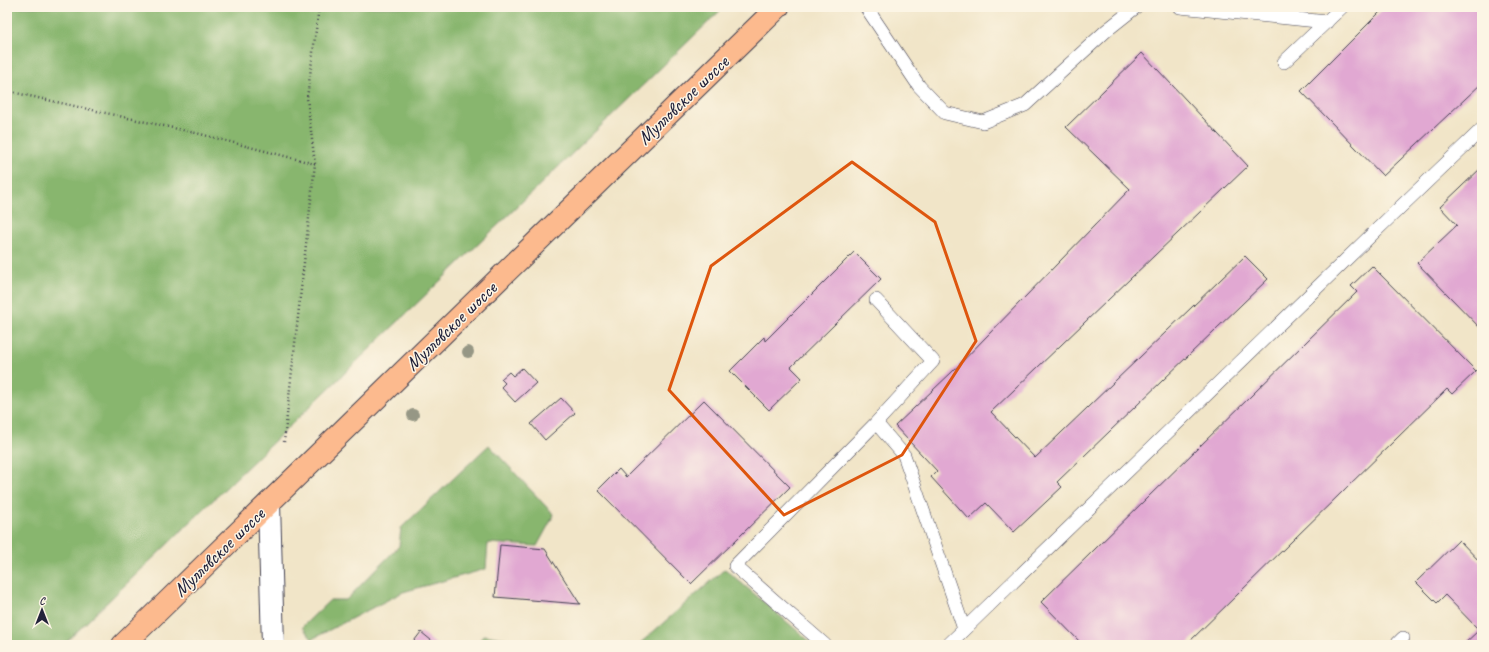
<svg xmlns="http://www.w3.org/2000/svg" width="1489" height="652" viewBox="0 0 1489 652" font-family="Caveat,sans-serif">
<style>
.forest{fill:#88b66e;stroke:#556c54}
.building{fill:#e1a8d2}
.lines{fill:none;stroke-linecap:round;stroke-linejoin:round}
.service-casing{stroke:#413f50;stroke-width:14}
.minor-casing{stroke:#413f50;stroke-width:24}
.trunk-casing{stroke:#413f50;stroke-width:24}
.path{stroke:#413f50;stroke-width:2.5;stroke-dasharray:1 3;stroke-linecap:butt}
.service{stroke:#fff;stroke-width:13}
.minor{stroke:#fff;stroke-width:22}
.trunk{stroke:#fcba8e;stroke-width:22}
.tree{fill:#969785}
.marked{fill:none;stroke:#de560e;stroke-width:3;stroke-linejoin:round}
.labels{text-anchor:middle;dominant-baseline:central;stroke-width:3;stroke-linejoin:round;paint-order:stroke}
.street-label{font-size:20px;fill:#22223b;stroke:#fcf5e5}
</style>
<rect width="100%" height="100%" fill="#fcf5e5"/>
<filter id="ink" filterUnits="userSpaceOnUse"><feTurbulence type="fractalNoise" baseFrequency=".025" numOctaves="2"/><feDisplacementMap in="SourceGraphic" scale="8" xChannelSelector="R" yChannelSelector="G"/><feConvolveMatrix kernelMatrix="1 2 1 2 8 2 1 2 1" color-interpolation-filters="sRGB"/></filter>
<filter id="wash" filterUnits="userSpaceOnUse"><feTurbulence type="fractalNoise" baseFrequency=".012" numOctaves="4" result="noise"/><feDisplacementMap in="SourceGraphic" scale="16" xChannelSelector="R" yChannelSelector="G"/><feGaussianBlur stdDeviation="0.9" result="paint"/><feColorMatrix in="noise" values="0 0 0 0 0 0 0 0 0 0 0 0 0 0 0 0 0 1.4 0 .05"/><feComposite in="paint" operator="in"/></filter>
<g filter="url(#wash)">
<rect width="100%" height="100%" fill="#f1e5c8"/>
<path class="forest" d="M7 7H724L63 645H7Z
M489 445 554 515 537 546 488 543 486 569 403 592 312 639 302 627 330 600H346L399 546 401 528Z
M725 569 814 645H638Z
M484 635 548 645H475Z"/>
<g id="blocks">
<path class="building" d="M1385 7H1482V83L1383 176 1301 91Z
M1142 53 1248 166 991 412 1035 458 1245 256 1268 279 1057 482 1062 487 1014 532 986 503 969 519 931 477 937 471 895 426 952 372 1130 189 1066 127Z
M1482 167V330L1417 263 1457 225 1440 207Z
M854 252 881 279 791 367 802 378 769 410 730 371 764 337 765 341Z
M1372 266 1476 371 1452 394 1447 389 1186 645H1083L1041 602 1357 292 1351 286Z
M522 368 536 383 515 402 501 387 505 383 501 379 509 372 513 376Z
M561 398 575 413 545 440 531 424Z
M704 400 790 487 691 584 598 490 619 469 626 477Z
M1459 540 1482 564V645H1463L1479 630 1445 595 1437 603 1416 582Z
M500 545 545 549 580 604 495 597Z
M421 632 437 645H411Z"/>
</g>
</g>
<g filter="url(#ink)">
<use href="#blocks" fill-opacity="0" stroke="#413f50" stroke-width="1"/>
<g class="lines">
<g class="service-casing">
<path id="service" d="M866 7 919 86 945 113 983 122 1025 105 1107 30 1136 7
M1180 7 1327 22
M1284 62 1342 7
M876 423 904 455 964 629
M825 645 735 566 876 423 933 361 876 300
M948 645 1390 217 1482 129
M1396 645 1403 638"/>
</g>
<g class="minor-casing">
<path id="minor" d="M269 503 273 645"/>
</g>
<g class="trunk-casing">
<path id="trunk" d="M123 645 778 7"/>
</g>
<path class="path" d="M7 91 200 134 315 164
M284 442 315 164 307 98 319 7"/>
<use href="#service" class="service"/>
<use href="#minor" class="minor"/>
<use href="#trunk" class="trunk"/>
</g>
<g class="tree">
<circle cx="468" cy="352" r="6"/>
<circle cx="413" cy="415" r="6"/>
</g>
</g>
<path class="marked" d="M852 162 935 222 976 341 902 455 784 515 669 390 711 266Z"/>
<g class="labels">
<g class="street-label">
<text transform="translate(683 100) rotate(-44)">Мулловское шоссе</text>
<text transform="translate(451 326) rotate(-44)">Мулловское шоссе</text>
<text transform="translate(219 552) rotate(-44)">Мулловское шоссе</text>
</g>
</g>
<rect width="1489" height="652" fill="none" stroke="#fcf5e5" stroke-width="24"/>
<g transform="translate(42 610)" stroke="#fcf5e5" stroke-width="3" paint-order="stroke">
<path d="M0-3L7 15L0 10L-7 15Z" fill="#22223b"/>
<text y="-6" font-size="11" font-weight="bold" text-anchor="middle" fill="#22223b">С</text>
</g>
</svg>
